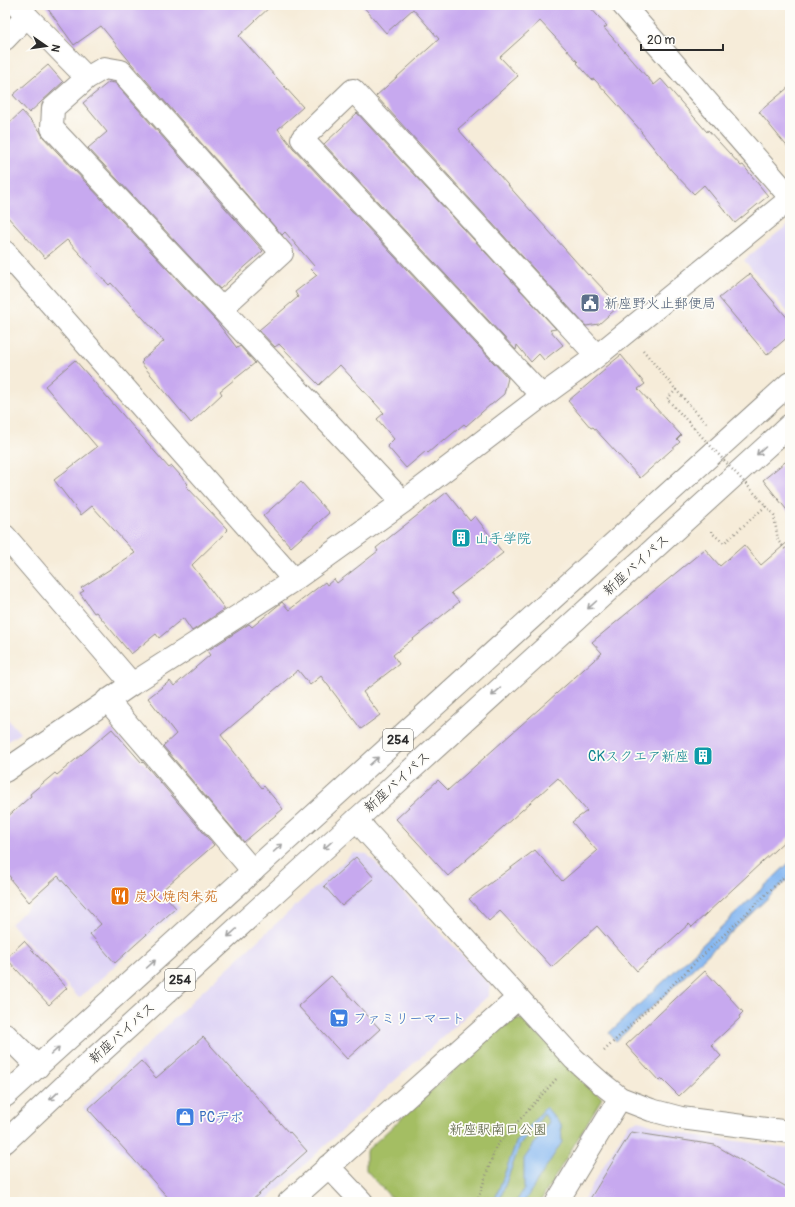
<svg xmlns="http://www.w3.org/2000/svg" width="795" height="1207" viewBox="0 0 795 1207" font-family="Pangolin,'Klee One',sans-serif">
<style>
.built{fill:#dfd5f5}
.green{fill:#a4be64;stroke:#687448}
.water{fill:#85b7f1;stroke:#58718e}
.building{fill:#c7a9ef}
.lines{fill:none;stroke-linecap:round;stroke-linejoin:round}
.minor-casing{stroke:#908c82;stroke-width:24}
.trunk-casing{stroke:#908c82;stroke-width:24}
.path{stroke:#908c82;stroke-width:2.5;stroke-dasharray:1 3;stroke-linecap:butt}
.minor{stroke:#fff;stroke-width:22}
.trunk{stroke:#fff;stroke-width:22}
.path-bridge{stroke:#908c82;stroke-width:2.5;stroke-dasharray:1 3;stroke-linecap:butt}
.oneway{stroke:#a0a0a0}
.labels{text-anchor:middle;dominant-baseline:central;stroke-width:3.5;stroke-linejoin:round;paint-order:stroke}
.shield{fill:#fdfcf7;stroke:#6a6a68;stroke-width:1}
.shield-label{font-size:13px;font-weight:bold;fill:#2b2b2b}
.service-label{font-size:14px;fill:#4e5e75;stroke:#fdfcf7;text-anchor:start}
.culture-label{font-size:14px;fill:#0d838f;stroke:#fdfcf7;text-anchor:start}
.street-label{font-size:14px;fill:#2b2b2b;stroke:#fdfcf7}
.food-label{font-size:14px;fill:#c56008;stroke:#fdfcf7;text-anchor:start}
.shop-label{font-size:14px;fill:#366cbe;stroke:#fdfcf7;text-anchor:start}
.park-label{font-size:14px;fill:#555e3f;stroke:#fdfcf7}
</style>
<rect width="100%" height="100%" fill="#fdfcf7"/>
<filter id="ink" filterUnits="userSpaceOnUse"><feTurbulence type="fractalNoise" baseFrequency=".025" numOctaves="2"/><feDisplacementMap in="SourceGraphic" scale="8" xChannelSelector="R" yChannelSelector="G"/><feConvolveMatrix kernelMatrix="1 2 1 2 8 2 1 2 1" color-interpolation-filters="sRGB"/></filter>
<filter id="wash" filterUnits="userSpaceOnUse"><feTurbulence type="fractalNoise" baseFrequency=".012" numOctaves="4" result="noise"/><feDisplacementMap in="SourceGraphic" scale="16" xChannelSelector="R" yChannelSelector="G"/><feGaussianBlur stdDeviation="0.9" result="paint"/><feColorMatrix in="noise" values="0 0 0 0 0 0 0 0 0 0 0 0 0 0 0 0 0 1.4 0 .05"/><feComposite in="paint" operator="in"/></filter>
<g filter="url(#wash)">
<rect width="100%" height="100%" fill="#f6ecd9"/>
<path class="built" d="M790 223V315L744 260Z
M5 716 20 733 5 743Z
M111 830 180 908 79 998 11 924Z
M353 853 367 854 490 985 488 996 381 1093 364 1110 264 1202H169L83 1108 195 998Z
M639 1120 666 1129 691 1135 790 1148V1202H582L628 1125Z"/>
<path class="green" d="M510 1018 523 1019 602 1098 540 1202H395L366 1170V1151Z"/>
<path class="water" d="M790 862V877L616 1041 609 1033Z
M546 1107 561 1125 562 1142 524 1202H516L524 1189V1159L549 1122 544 1114 520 1145 499 1202H494L517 1140Z"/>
<g id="blocks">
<path class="building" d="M45 5H272L239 36 303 107 278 129 293 148 508 378 504 394 491 405H490L466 426 464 424 445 440 444 439 428 453 426 451 406 468 387 446 394 439 377 419 384 413 340 365 319 385 279 344 275 347 259 330 298 297 295 292 317 275 311 269 314 266 285 232 282 235 131 63 101 26 74 45Z
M362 5H588L607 26 604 28 654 85 661 79 707 132 708 130 741 166 743 165 768 196 735 223 704 185 694 194 672 171 641 132H642L608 94 594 79 592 80 577 63 578 62 540 21 500 57 518 76 458 129 588 275 589 274 619 306 599 324 586 326 376 96 439 39 413 9 386 33Z
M48 65 63 82 29 113 13 95Z
M109 82 115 83 263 251 220 289 88 148 107 132 83 103Z
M790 86V150L759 112Z
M22 111 40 131 43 137 216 321 237 348 240 346 255 363 220 391 222 394 191 423 141 363 143 361 142 360 164 341 111 283 109 285 67 240 45 258 5 214V127Z
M357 113 556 329 550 330 563 345 544 360 539 354 531 362 517 345 516 350 324 144Z
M750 274 790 321V335L767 355 719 298 748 275H749Z
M621 355 645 384 638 389 681 435 677 439 680 442 640 478 593 427 591 428 568 401 606 369 605 368Z
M75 360 169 468 172 466 188 484 186 486 228 530 192 565 225 609 192 631 183 618 159 638 156 634 131 654 96 612 94 613 80 593 84 591 81 588 135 553 92 506 81 515 54 480 97 447 45 386Z
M790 458V514L763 480Z
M301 482 329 513 291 547 263 516Z
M447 492 470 521 475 516 503 553 451 593 459 602 393 655 399 664 363 692 380 715 361 729 321 676 310 685 298 670 221 735 262 788 264 786 283 809 244 842 163 746 176 734 148 698 170 681 174 686 210 655 207 651 249 624 252 627 282 602 289 610 325 582 327 585 334 579 337 583 378 551 376 548Z
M790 540V836L692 927 689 924 637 971 597 926 552 967 500 911 489 921 469 899 535 850 562 881 597 851 572 822 587 811 558 778 448 876 396 819 438 780 448 790 602 653 592 642 705 549 720 566 744 545 761 565Z
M112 729 142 763 143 762 214 845 161 891 176 908 115 963 90 934 101 924 58 876 29 902 10 879 11 878 5 871V819L31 796 30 794 55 773 57 775Z
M356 857 374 878 342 906 324 886Z
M24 941 67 988 49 1005 6 958Z
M705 971 743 1012 739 1016 740 1018 711 1045 721 1056 679 1096 662 1079 659 1081 626 1045Z
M331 976 380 1029 347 1059 298 1006Z
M203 1037 289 1133 290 1132 307 1151 250 1202H172L88 1109 141 1061 156 1078Z
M631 1132 715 1145 790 1189V1202H588Z"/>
</g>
</g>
<g filter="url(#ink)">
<use href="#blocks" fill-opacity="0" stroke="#908c82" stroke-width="1"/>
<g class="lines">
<g class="minor-casing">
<path id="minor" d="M16 5 87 78
M623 5 790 197
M5 39 27 16
M5 252 294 580
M222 308 282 253 121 71 104 68 87 78 53 108 52 128 403 502
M542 396 302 139 353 90 597 356
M5 536 132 684
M107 700 253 871
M5 771 132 684 294 580 403 502 542 396 597 356 790 199
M357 819 366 831 574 1059 601 1083 620 1098 651 1110 681 1118 790 1132
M5 1034 38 1067
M328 1166 362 1202
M289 1202 518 998
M557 1202 620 1098"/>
</g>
<g class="trunk-casing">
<path id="trunk" d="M5 1096 790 383
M5 1142 76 1075 357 819 790 425"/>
</g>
<path class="path" d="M643 350 676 390
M694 428 667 399 676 390 708 425
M758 497 774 515 778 541 790 554
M712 531V533L724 543 766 506
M604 1051 790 871
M477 1202 496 1146 558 1077"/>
<use href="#minor" class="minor"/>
<use href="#trunk" class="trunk"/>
<path class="path-bridge" d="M694 428 758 497"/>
</g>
<defs><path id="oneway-shaft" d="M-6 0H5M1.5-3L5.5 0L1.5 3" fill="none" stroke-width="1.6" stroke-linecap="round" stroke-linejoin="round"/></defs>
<g class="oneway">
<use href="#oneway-shaft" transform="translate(761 451) rotate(138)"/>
<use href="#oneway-shaft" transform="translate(592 605) rotate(138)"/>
<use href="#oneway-shaft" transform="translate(496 692) rotate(138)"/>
<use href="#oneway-shaft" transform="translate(374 761) rotate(-42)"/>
<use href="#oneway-shaft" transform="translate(328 845) rotate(138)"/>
<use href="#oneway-shaft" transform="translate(278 848) rotate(-42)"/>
<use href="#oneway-shaft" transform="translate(232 933) rotate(138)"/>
<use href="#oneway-shaft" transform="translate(151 964) rotate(-42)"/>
<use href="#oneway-shaft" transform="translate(55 1051) rotate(-42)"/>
<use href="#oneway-shaft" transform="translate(54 1096) rotate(137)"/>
</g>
</g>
<defs>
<g id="civic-square" transform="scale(1)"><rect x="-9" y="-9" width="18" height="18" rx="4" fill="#5c6f8a" stroke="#fdfcf7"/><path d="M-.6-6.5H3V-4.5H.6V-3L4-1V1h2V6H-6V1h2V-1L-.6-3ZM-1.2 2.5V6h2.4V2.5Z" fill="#fff"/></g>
<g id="building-square" transform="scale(1)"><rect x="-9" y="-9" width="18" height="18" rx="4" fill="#0f9aa8" stroke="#fdfcf7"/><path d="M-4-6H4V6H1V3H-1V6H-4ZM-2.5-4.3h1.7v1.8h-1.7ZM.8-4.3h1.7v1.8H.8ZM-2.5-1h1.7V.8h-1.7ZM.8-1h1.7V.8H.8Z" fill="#fff"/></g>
<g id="restaurant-square" transform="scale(1)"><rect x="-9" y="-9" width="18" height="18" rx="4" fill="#e8710a" stroke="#fdfcf7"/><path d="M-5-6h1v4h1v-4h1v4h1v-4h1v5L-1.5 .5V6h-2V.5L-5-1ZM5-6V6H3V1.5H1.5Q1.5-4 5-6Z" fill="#fff"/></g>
<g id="supermarket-square" transform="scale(1)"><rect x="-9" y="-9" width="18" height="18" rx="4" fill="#3f7fe0" stroke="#fdfcf7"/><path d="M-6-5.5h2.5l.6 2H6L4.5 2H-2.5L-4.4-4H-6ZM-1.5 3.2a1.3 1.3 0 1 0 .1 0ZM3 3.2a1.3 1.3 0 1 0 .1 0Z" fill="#fff"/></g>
<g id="shop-square" transform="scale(1)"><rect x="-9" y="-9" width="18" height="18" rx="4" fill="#3f7fe0" stroke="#fdfcf7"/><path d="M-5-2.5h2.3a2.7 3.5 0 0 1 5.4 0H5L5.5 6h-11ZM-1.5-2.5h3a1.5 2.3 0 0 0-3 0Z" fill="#fff"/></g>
</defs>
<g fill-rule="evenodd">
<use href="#civic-square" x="590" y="303"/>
<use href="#building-square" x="461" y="538"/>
<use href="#building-square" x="703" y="756"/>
<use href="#restaurant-square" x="120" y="896"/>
<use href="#supermarket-square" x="339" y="1018"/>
<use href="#shop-square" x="185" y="1117"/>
</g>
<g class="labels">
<g class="shield">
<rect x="383" y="729" width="30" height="22" rx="3"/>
<rect x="165" y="969" width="30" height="22" rx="3"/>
</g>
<g class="shield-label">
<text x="398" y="740">254</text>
<text x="180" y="980">254</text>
</g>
<g class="service-label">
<text x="604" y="303">新座野火止郵便局</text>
</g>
<g class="culture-label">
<text x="475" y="538">山手学院</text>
<text x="689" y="756" text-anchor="end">CKスクエア新座</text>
</g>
<g class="street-label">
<text transform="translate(636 565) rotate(-42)">新座バイパス</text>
<text transform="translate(397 782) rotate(-42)">新座バイパス</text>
<text transform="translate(122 1033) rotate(-42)">新座バイパス</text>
</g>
<g class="food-label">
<text x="134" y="896">炭火焼肉朱苑</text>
</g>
<g class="shop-label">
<text x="353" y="1018">ファミリーマート</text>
<text x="199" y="1117">PCデポ</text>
</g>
<g class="park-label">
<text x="498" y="1129">新座駅南口公園</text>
</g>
</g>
<rect width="795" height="1207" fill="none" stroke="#fdfcf7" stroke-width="20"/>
<g transform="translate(46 46) rotate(103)" stroke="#fdfcf7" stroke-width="3" paint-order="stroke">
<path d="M0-3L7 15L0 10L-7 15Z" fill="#2b2b2b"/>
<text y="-6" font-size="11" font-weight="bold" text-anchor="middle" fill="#2b2b2b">N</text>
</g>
<path d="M641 44v6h82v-6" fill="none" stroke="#2b2b2b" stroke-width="2"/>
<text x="647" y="44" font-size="12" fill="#2b2b2b" stroke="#fdfcf7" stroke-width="3" paint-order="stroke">20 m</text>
</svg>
